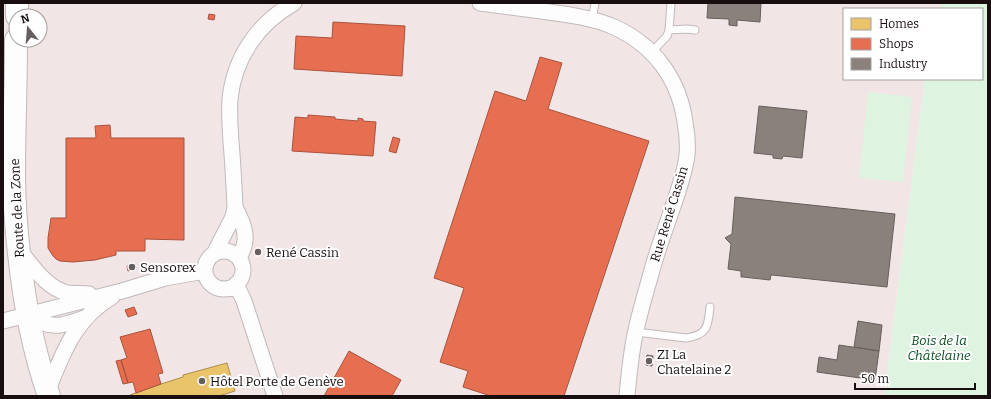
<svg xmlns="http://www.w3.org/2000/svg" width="991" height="399" viewBox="0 0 991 399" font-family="Bitter,serif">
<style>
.built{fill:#f1e5e6;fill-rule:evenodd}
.green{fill:#dff3e1}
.homes{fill:#e9c46a;stroke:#ab8d4f}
.shops{fill:#e76f51;stroke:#a9523d}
.industry{fill:#8a817c;stroke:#685e5b}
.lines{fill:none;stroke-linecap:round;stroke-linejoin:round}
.service-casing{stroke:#c1b9ba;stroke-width:9}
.minor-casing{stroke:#c1b9ba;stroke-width:17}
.primary-casing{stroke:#c1b9ba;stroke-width:24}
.service{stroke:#fefdfe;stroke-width:7}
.minor{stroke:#fefdfe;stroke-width:15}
.primary{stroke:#fefdfe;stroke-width:22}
.poi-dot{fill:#675e60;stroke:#fff;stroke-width:1.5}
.labels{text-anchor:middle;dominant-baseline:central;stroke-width:4;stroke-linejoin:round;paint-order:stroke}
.street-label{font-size:13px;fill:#190e0f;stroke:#fff}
.poi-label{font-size:13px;fill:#190e0f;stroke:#fff;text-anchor:start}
.park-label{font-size:13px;font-style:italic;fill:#094d21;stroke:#fff}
</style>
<rect width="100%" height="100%" fill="#f9f4f5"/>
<path class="built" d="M3 3H942L940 9H844V79H925L884 396H3ZM16 16H40V40H16Z"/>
<path class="green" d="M942 3H988V396H884L925 79H982V9H940Z
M868 92 912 97 903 182 859 178Z"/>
<path class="homes" d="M227 363 235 391 219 396H131L130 395 161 384 183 377V375Z"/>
<path class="shops" d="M209 14 215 15 214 20 208 19Z
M333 22 405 26 402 76 294 69 296 36 332 38Z
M540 57 562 63 548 109 649 141 564 396H491L463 387 468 371 440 362 464 288 434 278 495 91 526 101Z
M308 115 335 117V119L358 121V118L363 119V121L376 122 373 156 292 151 295 117 308 118Z
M110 125 111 138H184V240L145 239V251H116V255L95 260 73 262 60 261 56 259 53 256 48 248V238L51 218H66V138H96L95 126Z
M393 137 400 139 396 153 389 151Z
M135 264 136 268 128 271 127 266Z
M134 307 137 314 128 317 125 310Z
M150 329 163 373 158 374 161 384 136 393 133 382 128 383 121 360 127 358 120 337Z
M349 351 401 380 392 396H324Z
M121 360 128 383 123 384 116 361Z
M239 378 242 386 236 387 234 380Z"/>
<path class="industry" d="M708 3H761L760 22 737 20V26L729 25V19L707 18Z
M759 106 807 111 802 158 783 156 782 159 773 158V155L754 153Z
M735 197 895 214 887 287 772 275H771L770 280 743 277H741V271L728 269 731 244 725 238 732 234Z
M858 321 882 325 879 351 854 347Z
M839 345 879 351 875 380 817 372 819 357 837 360Z
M647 355 653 356 652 366 646 365Z"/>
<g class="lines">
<g class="service-casing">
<path id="service" d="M592 20 595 3
M669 30 687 29 695 30
M651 53 667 36 669 30 671 3
M636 332 686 338C708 335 708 326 710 307"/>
</g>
<g class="minor-casing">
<path id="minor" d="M480 3C503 6 526 9 549 12 571 15 593 18 614 27 654 45 679 79 685 122 687 133 688 145 687 155 686 165 683 175 680 185 672 211 662 236 654 263 648 285 641 307 636 330 631 351 629 374 627 396
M235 207C241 219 248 232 244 246 243 250 241 254 239 258
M19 250C32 265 46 288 67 293 74 294 82 293 89 294
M205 270a19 19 0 1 1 38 0a19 19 0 1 1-38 0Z
M214 254 233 217 235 207C234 185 233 164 231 142 230 128 229 113 230 99 234 58 258 23 294 3
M236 284 244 301 275 396
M27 314C33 317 38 321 44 323 58 329 72 322 85 318
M3 321 122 291 165 278 205 271
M47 392C63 353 74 319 113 296"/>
</g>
<g class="primary-casing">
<path id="primary" d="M17 16V3
M16 40C16 85 14 129 14 174 14 200 16 227 19 253 24 301 33 350 49 396"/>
</g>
<use href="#service" class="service"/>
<use href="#minor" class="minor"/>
<use href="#primary" class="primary"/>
</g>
<g class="poi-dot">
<circle cx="258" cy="252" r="4"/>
<circle cx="132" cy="267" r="4"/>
<circle cx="649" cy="361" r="4"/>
<circle cx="202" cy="381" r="4"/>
</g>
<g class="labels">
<g class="street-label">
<text transform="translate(17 208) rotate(-93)">Route de la Zone</text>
<text transform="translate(669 214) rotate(-73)">Rue René Cassin</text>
</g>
<g class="poi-label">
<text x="266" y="252">René Cassin</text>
<text x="140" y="267">Sensorex</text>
<text x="657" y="354">ZI La<tspan x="657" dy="15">Chatelaine 2</tspan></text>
<text x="210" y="381">Hôtel Porte de Genève</text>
</g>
<g class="park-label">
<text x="939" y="340">Bois de la<tspan x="939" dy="15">Châtelaine</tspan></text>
</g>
</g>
<rect width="991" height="399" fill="none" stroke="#190e0f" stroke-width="8"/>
<rect x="843" y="8" width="140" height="72" fill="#ffffff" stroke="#a39f9f"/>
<rect x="851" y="18" width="20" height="12" fill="#e9c46a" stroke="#a39f9f"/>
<text x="879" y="28" font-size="12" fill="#190e0f">Homes</text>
<rect x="851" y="38" width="20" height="12" fill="#e76f51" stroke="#a39f9f"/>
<text x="879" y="48" font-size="12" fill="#190e0f">Shops</text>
<rect x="851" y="58" width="20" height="12" fill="#8a817c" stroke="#a39f9f"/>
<text x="879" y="68" font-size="12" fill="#190e0f">Industry</text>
<g transform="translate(28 28) rotate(343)"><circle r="19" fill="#ffffff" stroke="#a39f9f"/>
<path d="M0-3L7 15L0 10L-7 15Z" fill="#675e60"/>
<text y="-6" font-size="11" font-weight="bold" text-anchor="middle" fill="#190e0f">N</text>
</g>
<path d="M855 383v6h120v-6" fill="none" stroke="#190e0f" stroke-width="2"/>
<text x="861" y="383" font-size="12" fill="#190e0f" stroke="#ffffff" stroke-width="3" paint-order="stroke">50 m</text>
</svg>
